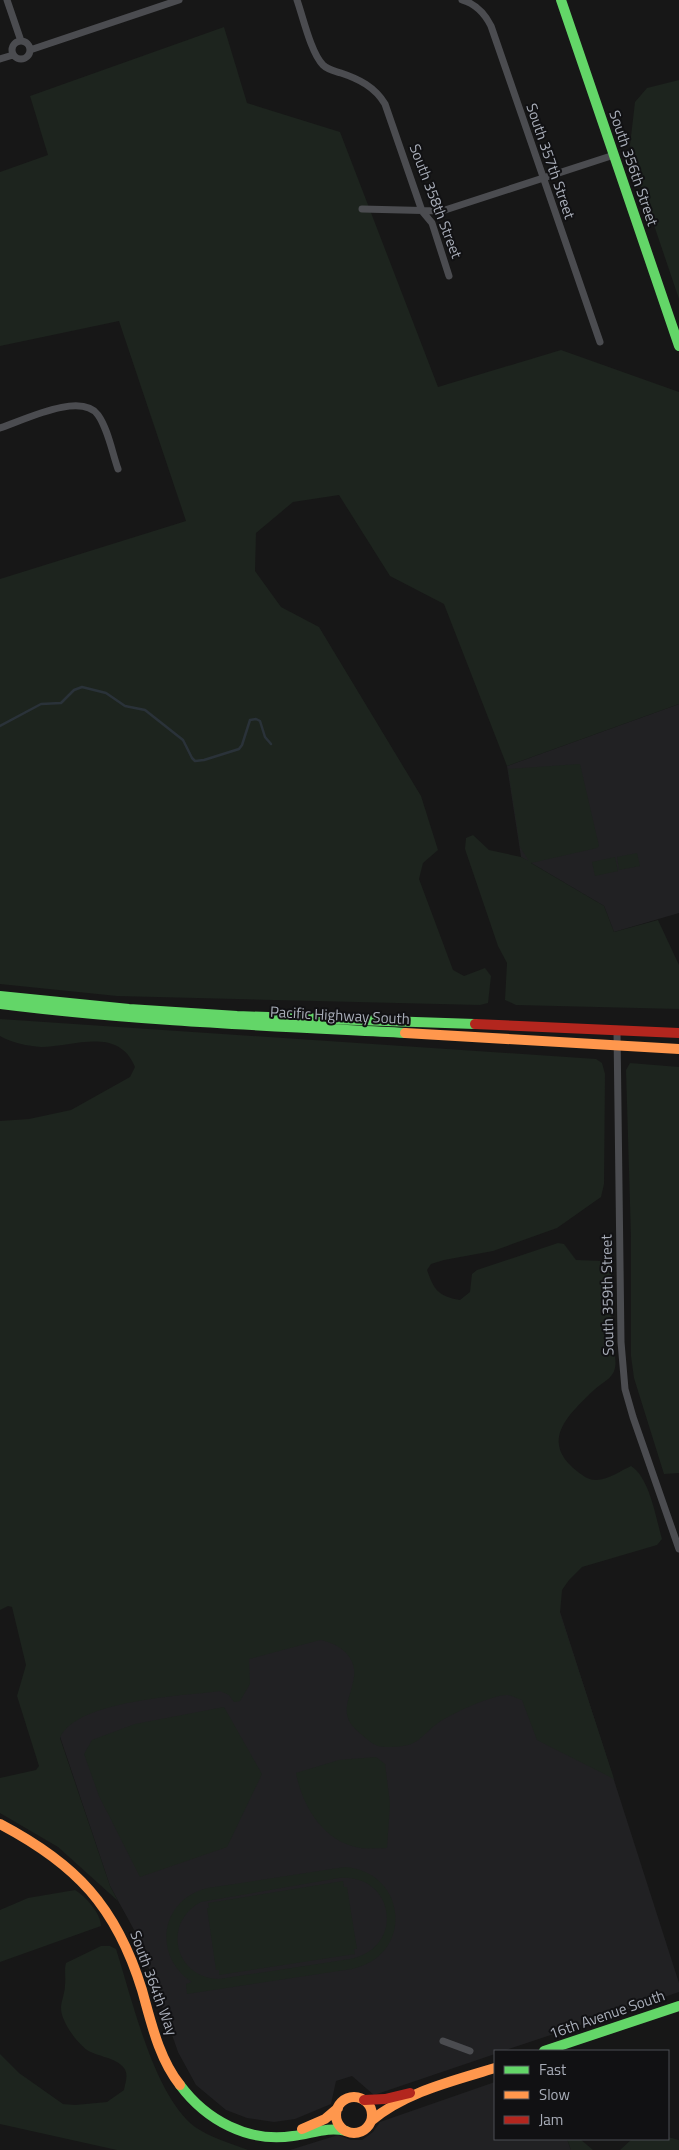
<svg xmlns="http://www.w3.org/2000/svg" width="679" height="2150" viewBox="0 0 679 2150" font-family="'Titillium Web',sans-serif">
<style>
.built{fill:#212123}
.green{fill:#1d241e;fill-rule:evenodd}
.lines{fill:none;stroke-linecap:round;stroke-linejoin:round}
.stream{stroke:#2a3239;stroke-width:2.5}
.street{stroke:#4b4c50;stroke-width:7}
.fast{stroke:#63d668;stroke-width:10}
.slow{stroke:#ff974d;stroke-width:10}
.jam{stroke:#b3261e;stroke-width:10}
.labels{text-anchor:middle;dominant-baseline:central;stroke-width:4;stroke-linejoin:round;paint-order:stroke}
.street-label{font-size:15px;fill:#a8adb8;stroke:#111113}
</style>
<rect width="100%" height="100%" fill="#171717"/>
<path class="built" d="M679 704V913L614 932 604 906 521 857 507 766Z
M530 1518 679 1983V1992L503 2051H495V2054L374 2095 352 2076 336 2081 331 2104 295 2119 274 2122 247 2118 226 2110 196 2085 178 2052 138 1937 110 1886 41 1680Z
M495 2082V2139H567L571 2150H290L338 2135 351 2140H362L373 2132 380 2122Z"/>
<path class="green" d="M224 27 247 103 340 132 438 387 561 350 679 392V704L507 766 444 604 390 576 339 495 293 502 256 533 255 571 281 607 319 627 421 796 438 850 423 863 419 879 453 970 464 976 485 968 491 976 488 1003 480 1005 117 996 0 984V579L186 521 119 321 0 346V172L48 155 30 96Z
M679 80V299L635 169 630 145 635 102 647 88Z
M580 764 599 846 597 848 531 863 604 906 614 932 658 920 679 965V1009L516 1005 505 1000 507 963 498 946 465 849 466 838 473 835 489 850 521 857 529 861 520 847 508 769Z
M637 853 640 866 619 870 617 857Z
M615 857 618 871 595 876 592 862Z
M0 1019 596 1059 602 1063 605 1074 604 1184 601 1197 557 1228 493 1251 444 1260 431 1264 427 1270C434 1290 438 1296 460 1300L470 1292 472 1274 477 1270 558 1243 564 1244 576 1260 602 1261 611 1265C611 1288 611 1311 612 1334 612 1344 617 1358 615 1368 613 1379 601 1383 594 1390 562 1420 538 1446 585 1477 600 1486 618 1472 631 1466 650 1478 656 1519 662 1539L657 1545 582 1567 569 1580 562 1590 560 1613 614 1779 537 1740 522 1700C518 1699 513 1696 508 1695 494 1694 450 1714 438 1723 429 1729 421 1740 411 1744 404 1747 385 1748 378 1746 372 1744 367 1739 362 1735 336 1715 350 1702 354 1677 357 1656 338 1643 320 1640L249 1659 250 1684 240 1701 234 1702 229 1695 220 1691C183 1696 76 1700 60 1738L110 1886 118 1901 58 1847 0 1813V1778L36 1770 39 1766 17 1696 26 1665 12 1607 8 1606 0 1610V1121L29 1119 71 1110 130 1077 135 1067C118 1026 74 1047 41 1047 28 1046 12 1043 0 1036Z
M630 1063 679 1067V1473L664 1474 634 1378 631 1356V1237L626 1070Z
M224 1707 262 1774 227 1847 140 1877 99 1796 84 1754 92 1740 135 1724Z
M376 1757 385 1764 390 1804 387 1848C378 1848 368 1849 360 1848 323 1842 302 1805 296 1773L339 1760Z
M345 1867C408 1872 414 1956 352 1969L187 1994 186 1984 192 1982C152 1956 160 1899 208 1888ZM339 1878C395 1873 406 1948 350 1959L219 1979C174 1978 162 1922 201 1902Z
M343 1881 344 1887H347L357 1949H354L355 1954 219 1975V1970H216L207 1908H209L208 1903Z
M75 1890C85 1896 101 1913 101 1926L0 1962V1910L28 1898Z
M101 1946H110L116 1949C132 1999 154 2096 195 2127 211 2138 230 2143 248 2150H117L0 2124V2054L19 2073 63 2104 75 2105 107 2102 124 2090C125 2083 129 2075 124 2068 115 2057 98 2057 87 2050 76 2042 61 2021 61 2008 61 2001 65 1993 65 1985 66 1977 64 1971 66 1963Z
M668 2137 679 2140V2150H620L632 2139H668Z
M567 2139H580L593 2150H571Z"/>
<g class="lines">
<path class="stream" d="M0 726 41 704 61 703 74 690 82 687 106 693 125 706 145 710 183 740 192 758 195 761 204 760 239 749 242 745 250 720 256 719 260 721 265 737 271 744"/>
<path class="street" d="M7 0 21 41
M297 0C303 17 311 53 323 65 328 70 335 71 341 73 359 79 375 87 385 104L422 211 432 223 449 276
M462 0C476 4 485 14 491 26L600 342
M12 50a9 9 0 1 1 18 0a9 9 0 1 1-18 0Z
M30 50 179 0
M0 59 13 55
M362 209 442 211 614 155
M0 428C22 421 81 391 98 415 108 429 112 452 118 469
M617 1031 621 1342 625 1389 633 1417 679 1549
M443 2041 470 2051"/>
<path class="fast" d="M561 0 679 346
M0 996 129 1009 237 1016 475 1024
M0 1004C135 1021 270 1026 405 1033
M544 2051 679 2006
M180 2085C206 2120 248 2143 293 2136 311 2134 328 2126 346 2131"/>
<path class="slow" d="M405 1033 679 1049
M0 1824C76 1864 116 1906 142 1990 151 2022 159 2059 180 2085
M336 2115a18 18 0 1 1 36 0a18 18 0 1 1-36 0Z
M371 2121C405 2092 453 2081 495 2068
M302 2129 325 2119 338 2108"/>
<path class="jam" d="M475 1024 679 1033
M364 2100 385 2099 410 2093"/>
</g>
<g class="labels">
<g class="street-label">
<text transform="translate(551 161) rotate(71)">South 357th Street</text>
<text transform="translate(634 168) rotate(71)">South 356th Street</text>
<text transform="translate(436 201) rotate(69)">South 358th Street</text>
<text transform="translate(340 1015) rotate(3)">Pacific Highway South</text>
<text transform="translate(607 1295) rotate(-91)">South 359th Street</text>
<text transform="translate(154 1983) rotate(70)">South 364th Way</text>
<text transform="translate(607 2014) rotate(-19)">16th Avenue South</text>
</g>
</g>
<rect x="494" y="2050" width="175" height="90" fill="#111113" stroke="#4d4f55"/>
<rect x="504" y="2066" width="25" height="8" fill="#63d668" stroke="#4d4f55"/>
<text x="539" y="2075" font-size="15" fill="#a8adb8">Fast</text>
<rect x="504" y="2091" width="25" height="8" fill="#ff974d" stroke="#4d4f55"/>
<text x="539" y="2100" font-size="15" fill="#a8adb8">Slow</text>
<rect x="504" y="2116" width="25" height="8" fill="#b3261e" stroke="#4d4f55"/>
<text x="539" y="2125" font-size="15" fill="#a8adb8">Jam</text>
</svg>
